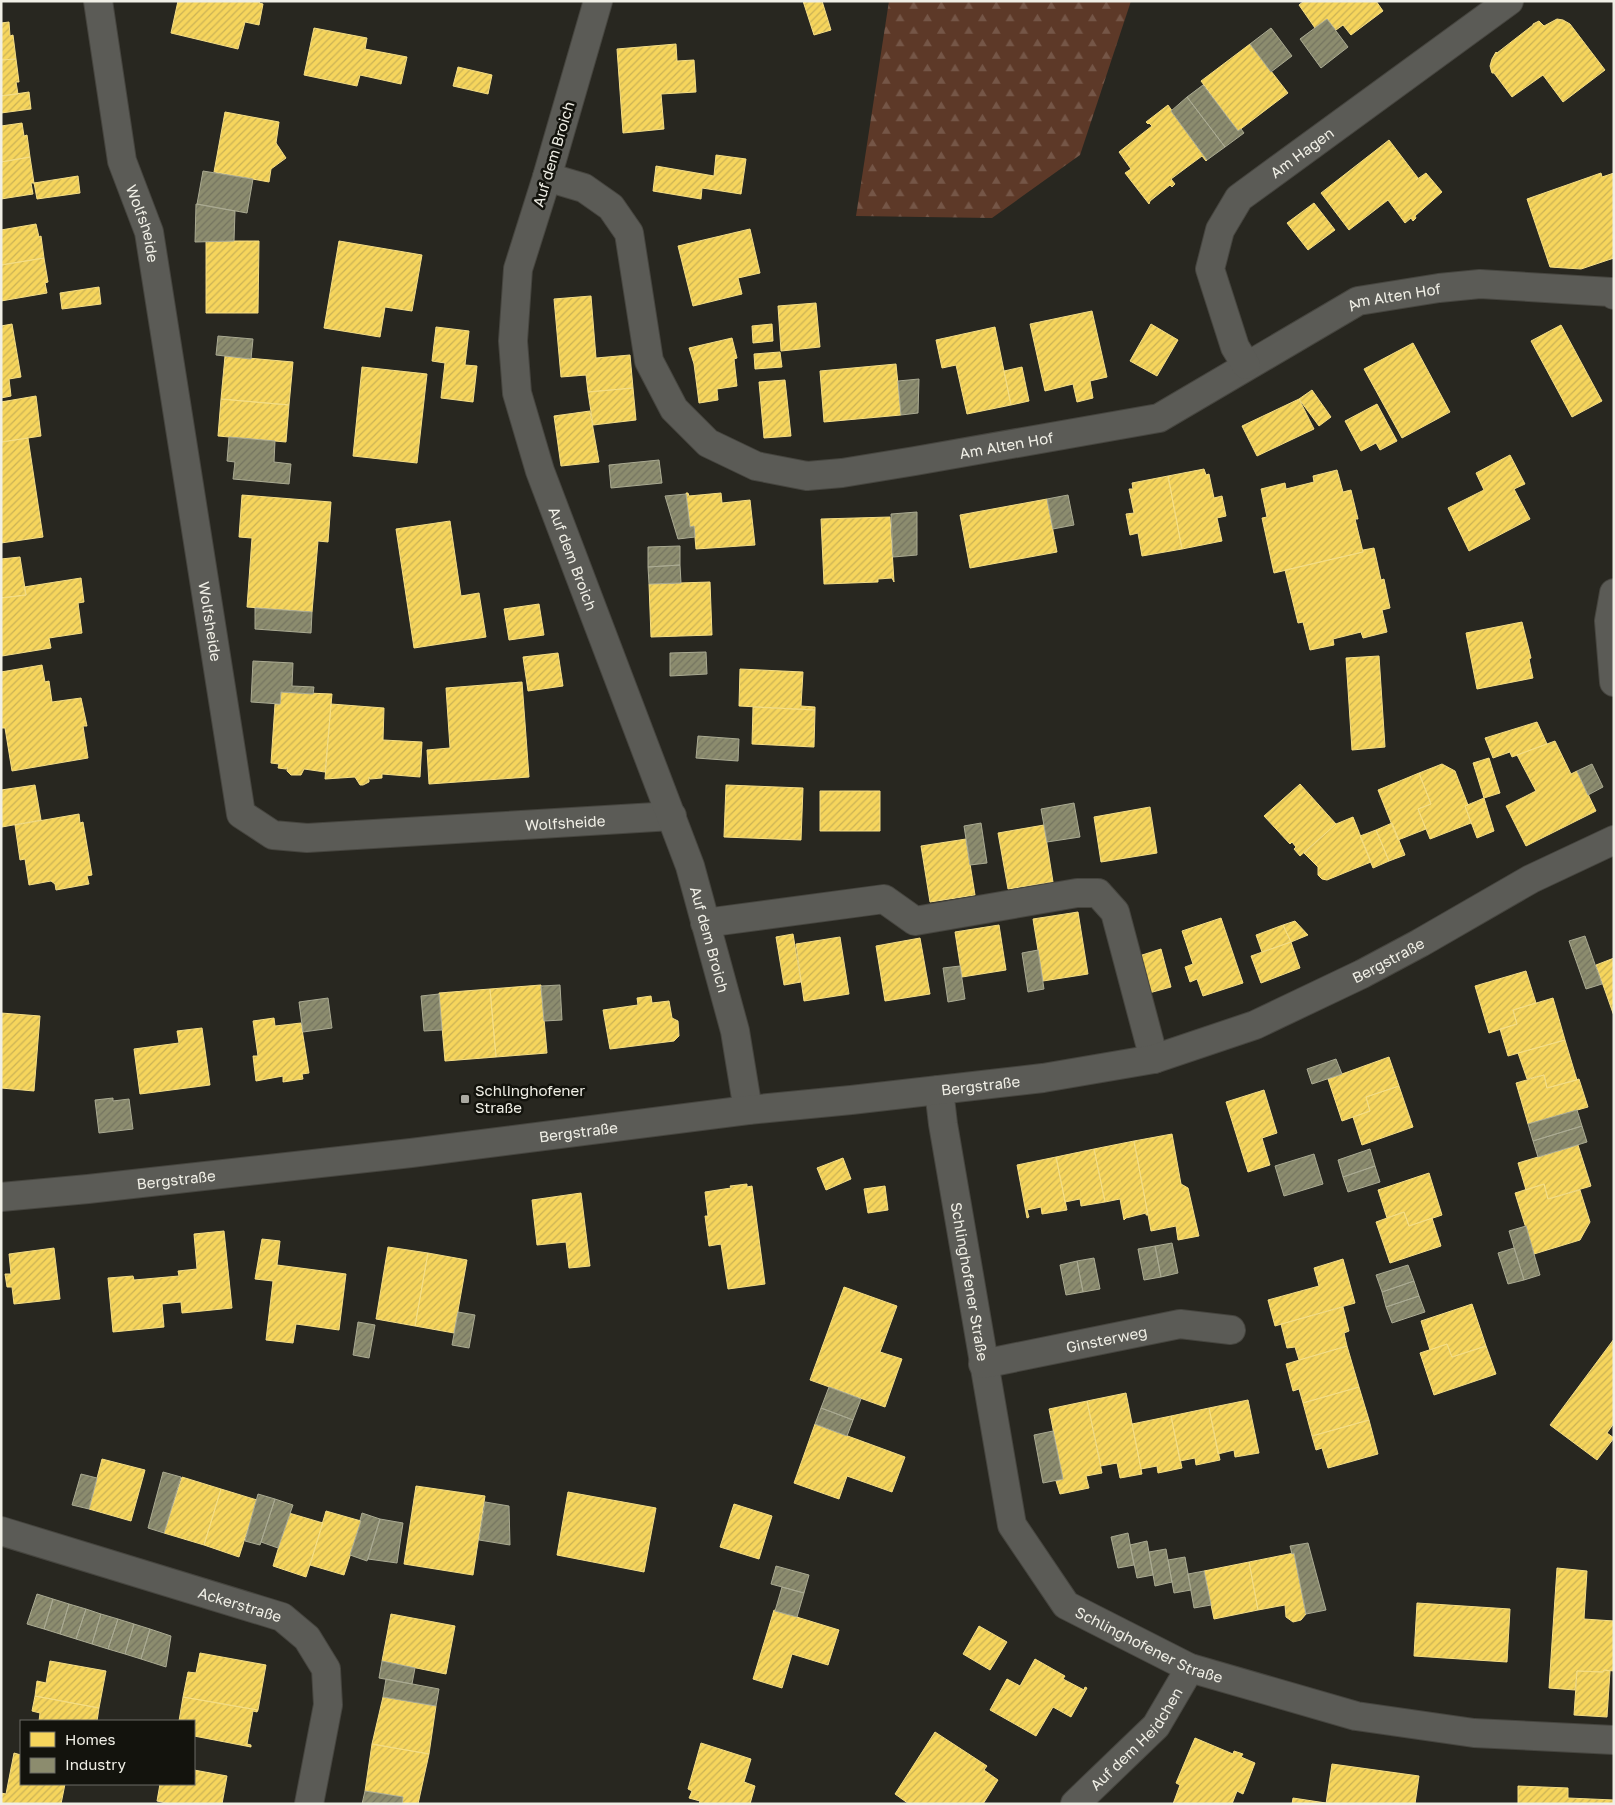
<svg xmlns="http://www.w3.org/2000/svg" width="1615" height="1805" viewBox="0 0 1615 1805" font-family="'Golos Text',sans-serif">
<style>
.forest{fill:url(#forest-firs)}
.homes{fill:url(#homes-hatch);stroke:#f4dd85}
.industry{fill:url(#industry-hatch);stroke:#aaaa92}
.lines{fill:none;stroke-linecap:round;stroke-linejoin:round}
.minor-casing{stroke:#46453f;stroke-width:30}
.minor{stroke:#5b5b56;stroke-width:28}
.poi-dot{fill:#aaa9a1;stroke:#13130d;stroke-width:2}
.labels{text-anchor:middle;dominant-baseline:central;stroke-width:5;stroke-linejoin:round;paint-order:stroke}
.street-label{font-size:15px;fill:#f0efe6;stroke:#13130d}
.poi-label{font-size:15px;fill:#f0efe6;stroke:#13130d;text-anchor:start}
</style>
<defs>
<pattern id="forest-firs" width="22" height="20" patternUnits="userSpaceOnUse" patternTransform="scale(1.25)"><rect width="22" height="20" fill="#5d3928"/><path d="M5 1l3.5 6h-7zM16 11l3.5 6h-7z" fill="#755647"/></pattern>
<pattern id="homes-hatch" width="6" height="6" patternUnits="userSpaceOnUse" patternTransform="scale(1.25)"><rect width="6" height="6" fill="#f6d55c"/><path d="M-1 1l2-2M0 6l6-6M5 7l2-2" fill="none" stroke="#cab256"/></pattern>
<pattern id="industry-hatch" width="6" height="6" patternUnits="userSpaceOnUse" patternTransform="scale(1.25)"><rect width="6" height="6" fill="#8c8c6e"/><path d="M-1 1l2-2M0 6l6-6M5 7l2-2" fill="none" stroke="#747460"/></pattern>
</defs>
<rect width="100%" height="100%" fill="#282720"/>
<path class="forest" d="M889 1H1131L1080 155 992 218 856 216Z"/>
<path class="homes" d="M178 1H260L259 3 263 4 259 25 245 22 238 49 171 33Z
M803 1H822L831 30 814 35Z
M1304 1H1376L1383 11 1351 35 1343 25 1336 30 1327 19 1315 28 1299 5Z
M1557 19 1563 20 1570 24 1605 70 1563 102 1543 75 1512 97 1494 73H1492L1490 66 1492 59 1496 52 1497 53 1533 25V24L1539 21 1544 26Z
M9 22 10 36 13 35 16 59 1 60V23Z
M314 28 367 38 365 49 407 57 401 84 360 75 357 86 304 75Z
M676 44 677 61 694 60 696 92 661 94 664 129 623 133 617 49Z
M1250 44 1288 93 1238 131 1201 81Z
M16 59 19 82H16L18 94 1 96V60Z
M458 67 492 75 488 94 453 86Z
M29 92 31 109 1 113V96Z
M1168 105 1207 160 1206 161 1202 156 1171 179 1175 184 1172 187 1170 185 1150 201 1149 204 1125 173 1131 169 1119 152 1152 126 1149 123 1148 124 1146 122Z
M225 112 279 122 276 143 286 158 271 169 269 182 214 172Z
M22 123 24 136 27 135 30 157 1 162V126Z
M1389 140 1418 178 1416 180 1426 173 1442 192 1415 216 1416 218 1413 221 1411 218 1405 223 1388 200 1349 230 1321 193Z
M716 155 746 159 741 194 702 188 701 199 653 191 656 166 714 176Z
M30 157 34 183H31L33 194 1 199V162Z
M1601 173 1602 177 1614 173V258L1581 269 1550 267 1527 199Z
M78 176 80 193 37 199 34 183Z
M1314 203 1335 230 1308 250 1287 223Z
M36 224 39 237 41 236 44 258 1 265V230Z
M750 229 760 273 738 278 742 294 693 306 678 246Z
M206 241H259L258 313H206Z
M339 241 422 255 412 311 385 307 380 337 324 328Z
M44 258 48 282 45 283 47 293 1 301V265Z
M99 287 101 304 62 309 60 293Z
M591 296 596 358 630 355 633 388 588 392 586 375 561 377 554 299Z
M816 303 820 347 781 351 778 306Z
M1092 311 1107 377 1090 381 1093 398 1077 402 1073 384 1045 391 1030 324Z
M12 324 21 377 9 379 11 396 1 398V326Z
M772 324 773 341 753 343 752 326Z
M1151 324 1178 340 1157 376 1130 361Z
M1561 325 1602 401 1572 417 1531 341Z
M436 327 469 331 465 365 477 366 473 402 441 398 445 363 432 361Z
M995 327 1011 405 967 414 956 365 942 368 936 340Z
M732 338 737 358 734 359 737 386 717 389 718 400 699 403 694 364 689 348Z
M1413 343 1450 412 1402 438 1364 369Z
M780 352 782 367 755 369 754 354Z
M225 356 293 362 289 405 221 399Z
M896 364 901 415 824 422 820 371Z
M362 367 427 374 417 463 353 456Z
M1022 367 1029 401 1011 405 1004 371Z
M785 380 791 436 764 438 759 382Z
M633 388 636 420 593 425 588 392Z
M1312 390 1331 417 1319 426 1299 399Z
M36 396 41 436 2 442 1 402Z
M221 399 289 405 286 442 218 436Z
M1299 399 1314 429 1257 456 1242 426Z
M1377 404 1397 441 1380 450 1376 443 1361 451 1345 421Z
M590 411 599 462 561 466 554 416Z
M28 438 43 537 1 543V442Z
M1510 455 1525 484 1514 489 1530 519 1469 551 1448 508 1484 490 1476 473Z
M1204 469 1206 475 1209 474 1214 498 1222 496 1226 516 1217 518 1222 541 1182 549 1168 476Z
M1337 470 1343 492 1351 490 1358 519H1355L1363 552 1274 573 1262 518 1267 517 1261 489 1285 483 1286 489 1314 482 1313 476Z
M1168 476 1182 549 1142 556 1138 533 1130 535 1126 514 1134 513 1129 489H1133L1132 483Z
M686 493H688L689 496 721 493 722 503 750 500 755 545 696 549 694 526 690 527Z
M242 495 331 502 328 542 318 541 312 612 247 607 252 538 239 537Z
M1047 499 1057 552 970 568 960 515Z
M890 517 894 582 892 578 878 579V582L824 584 821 519Z
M450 521 461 596 479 593 486 637 414 648 396 529Z
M1374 548 1381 580 1384 579 1390 608 1382 610 1387 632 1363 638 1361 632 1333 639 1334 645 1310 650 1303 622 1298 623 1285 570 1363 552V550Z
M20 557 26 595 1 598V559Z
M81 578 84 602 78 603 82 633 49 638 51 648 2 656 1 598 26 595 24 587Z
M710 582 712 635 651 637 649 584Z
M539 604 544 635 509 640 504 609Z
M1522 622 1531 658 1529 659 1533 678 1477 689 1466 633Z
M558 653 563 686 528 691 523 657Z
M1379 656 1385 747 1352 750 1346 658Z
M42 665 45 682 49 681 52 702 81 698 87 726H83L88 758 12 771 5 728H1V672Z
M740 669 803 672 801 706 815 707V710L739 706Z
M522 682 529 777 429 784 427 750 450 748 446 688Z
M281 692 332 694 325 772 304 769 301 775H291L287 771V767L286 769 278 768 279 764 271 763 275 704H280Z
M331 704 384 708 383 740 422 742 420 777 382 774V778L370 779 369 777V782L363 785H360L355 777 325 779Z
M753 707 815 710 814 747 752 744Z
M1537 722 1547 744 1512 757 1510 752 1493 758 1485 738Z
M1555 741 1571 774 1577 771 1596 811 1526 846 1506 806 1536 791 1517 755Z
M1489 758 1500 793 1484 798 1473 763Z
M1442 764 1455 771 1468 805 1465 806 1471 823 1430 839 1418 809 1431 804 1419 773Z
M1419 773 1431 804 1418 809 1426 829 1398 840 1378 790Z
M1300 784 1336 824 1300 856 1294 849 1296 847 1292 842 1290 844 1264 816Z
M35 785 41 820 2 827 1 790Z
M726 785 803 788 801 840 724 837Z
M820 791H880V831H820Z
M1484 798 1494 831 1477 838 1465 806Z
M1150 807 1157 853 1101 862 1094 817Z
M79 814 80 823 83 822 92 875 87 876 89 884 56 890 55 884 51 881 29 885 25 859 20 860 15 825Z
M1353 817 1371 862 1327 880 1322 879 1318 875V867L1304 853 1336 824Z
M1392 823 1405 855 1389 861 1376 830Z
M1044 825 1053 882 1008 889 998 833Z
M1376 830 1389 861 1373 868 1360 836Z
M966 839 975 895 930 902 921 846Z
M1078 912 1088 974 1043 981 1033 919Z
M1221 918 1243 983 1203 996 1197 979 1190 982 1185 967 1193 964 1182 931Z
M1295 921 1308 935 1291 942 1283 925Z
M999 925 1006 970 962 977 955 932Z
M1283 925 1291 942 1262 952 1256 935Z
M793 934 801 982 784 985 776 937Z
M840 937 849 994 804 1001 796 944Z
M920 938 930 994 885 1001 876 946Z
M1291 942 1300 968 1261 983 1251 956Z
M1161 949 1171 987 1149 993 1139 956Z
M1614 958V1016L1596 965Z
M1526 971 1536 1003 1513 1010 1517 1024 1489 1033 1475 986Z
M541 985 547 1053 496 1057 490 989Z
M490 989 496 1057 445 1061 439 993Z
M651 996 652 1003 669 1001 672 1018 678 1021 679 1036 674 1041 610 1049 603 1010 638 1005 637 998Z
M1553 998 1565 1040 1508 1056 1500 1029 1517 1024 1513 1010Z
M1 1013 40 1016 34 1091 1 1088Z
M274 1018 275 1026 301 1023 309 1073 302 1074 303 1079 283 1082V1076L256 1081 253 1056H258L253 1021Z
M202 1028 210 1085 140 1094 134 1049 179 1043 177 1031Z
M1565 1040 1577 1080 1547 1088 1544 1075 1527 1079 1518 1053Z
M1389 1057 1399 1086 1366 1097 1370 1111 1342 1121 1328 1079Z
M1544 1075 1547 1088 1579 1079 1588 1107 1528 1124 1516 1083Z
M1399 1086 1413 1127 1362 1145 1353 1117 1370 1111 1366 1097Z
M1264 1090 1277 1133 1262 1138 1270 1165 1248 1172 1226 1102Z
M1172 1134 1181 1184 1188 1188 1199 1236 1178 1240 1176 1226 1151 1231 1134 1141Z
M1134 1141 1148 1215H1146V1213L1126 1218 1124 1220 1120 1199 1105 1202 1094 1149Z
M1578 1145 1591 1186 1548 1199 1544 1184 1526 1190 1518 1163Z
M1094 1149 1105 1202 1081 1206 1080 1199 1065 1202 1056 1157Z
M1056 1157 1067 1210 1042 1214 1041 1207 1027 1210 1029 1217 1027 1218 1017 1165Z
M843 1158 851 1179 826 1190 817 1168Z
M1429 1173 1442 1215 1409 1226 1404 1212 1387 1218 1378 1190Z
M747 1184V1187L752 1186 765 1284 728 1289 721 1244 709 1246 705 1216H708L705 1192 731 1188 730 1186Z
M1544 1184 1548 1199 1580 1190 1590 1222 1580 1240 1534 1254 1515 1193Z
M885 1186 888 1210 868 1213 864 1189Z
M581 1193 590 1266 569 1268 566 1242 537 1245 532 1200Z
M1404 1212 1409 1226 1432 1218 1441 1246 1390 1263 1376 1222Z
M224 1231 232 1308 182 1313 181 1302 162 1304 164 1327 113 1332 108 1278 133 1276 134 1280 179 1276 178 1271 197 1269 194 1234Z
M262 1239 280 1241 277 1265 346 1274 339 1330 296 1324 293 1343 266 1340 273 1281 255 1279Z
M388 1247 428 1253 415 1326 376 1319Z
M54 1248 60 1299 14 1304 12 1287H7L5 1274H11L9 1254Z
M428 1253 467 1260 454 1333 415 1326Z
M1343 1259 1355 1303 1275 1326 1268 1300 1319 1286 1314 1268Z
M844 1287 897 1306 880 1352 902 1359 885 1407 810 1380Z
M1472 1304 1486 1346 1452 1357 1447 1344 1430 1350 1421 1321Z
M1343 1307 1349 1331 1344 1333 1347 1346 1299 1360 1295 1347 1287 1348 1281 1324Z
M1614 1339V1423L1607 1433 1614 1438 1597 1460 1550 1425Z
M1447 1344 1452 1357 1486 1346 1496 1374 1434 1395 1420 1353Z
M1347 1346 1359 1387 1303 1403 1299 1389 1293 1391 1286 1364Z
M1359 1387 1369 1420 1312 1436 1303 1403Z
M1126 1393 1142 1474 1120 1478 1117 1463 1101 1466 1087 1401Z
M1248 1400 1259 1453 1235 1457 1234 1450 1218 1454 1209 1408Z
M1087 1401 1102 1473 1086 1476 1089 1488 1060 1494 1056 1481 1063 1479 1049 1409Z
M1209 1408 1220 1460 1196 1465 1195 1458 1180 1461 1171 1416Z
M1171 1416 1182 1468 1158 1473 1157 1466 1141 1469 1132 1424Z
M1369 1420 1378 1454 1328 1468 1322 1448 1316 1450 1312 1436Z
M815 1424 905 1457 892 1492 847 1476 839 1499 794 1483Z
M102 1459 145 1470 131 1521 89 1509Z
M182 1477 221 1489 204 1545 164 1533Z
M416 1486 485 1496 473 1575 404 1564Z
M221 1489 257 1500 239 1557 204 1545Z
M568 1492 656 1508 644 1572 557 1555Z
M734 1504 772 1516 759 1559 720 1547Z
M326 1511 361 1521 344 1575 310 1565Z
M289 1513 323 1523 306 1577 273 1566Z
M1294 1553 1306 1614 1301 1620 1293 1622 1286 1617 1285 1605 1258 1610 1249 1562Z
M1249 1562 1258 1610 1214 1619 1204 1571Z
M1557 1568 1587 1571 1584 1619 1614 1621V1671L1604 1670 1603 1672 1577 1671 1575 1690 1549 1688Z
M1417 1603 1510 1609 1507 1662 1414 1656Z
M774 1610 839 1630 828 1665 792 1654 782 1688 753 1679Z
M391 1614 455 1626 446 1674 382 1661Z
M979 1626 1007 1642 990 1670 963 1654Z
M200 1653 266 1665 258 1710 183 1697 188 1672 196 1673Z
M1035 1659 1065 1676 1063 1679 1084 1690 1085 1687 1087 1688 1071 1717 1053 1707 1036 1736 990 1710 1007 1679 1020 1686Z
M50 1661 106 1671 99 1708 35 1696 37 1681 46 1683Z
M1604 1670 1610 1671 1607 1717 1574 1715 1577 1671 1603 1672Z
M35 1696 99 1708 97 1721H39L40 1713 32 1711Z
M183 1697 258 1710 257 1712 253 1711 247 1744 251 1745V1747L194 1736V1721H179Z
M383 1697 436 1706 429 1754 372 1744Z
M935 1732 987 1766 984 1770 998 1780 983 1804H909L895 1794Z
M1195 1738 1233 1754 1234 1751 1243 1754 1241 1757 1255 1763 1243 1794 1237 1791 1232 1804H1173L1180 1785 1176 1783Z
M701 1743 751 1759 744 1782 755 1786 750 1804H699L700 1801 689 1798 692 1791 688 1789Z
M372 1744 429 1754 418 1804H402L403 1797 365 1791Z
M14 1753 21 1755V1784H65L61 1804H1V1793L6 1794Z
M1332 1764 1419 1776 1415 1804H1326Z
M194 1770 227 1776 222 1804H171L157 1801 160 1784H194Z
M1518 1786 1568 1788V1798L1614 1800V1804H1518Z
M1293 1798 1326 1803V1804H1292Z"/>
<path class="industry" d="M1327 19 1348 47 1321 68 1300 39Z
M1271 28 1292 56 1271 72 1250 44Z
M1203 85 1238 131 1241 129 1244 133 1225 147 1187 97Z
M1187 97 1225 147 1207 160 1171 111Z
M203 171 253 179 247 213 197 204Z
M196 204 235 211 234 241 195 242Z
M218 336 253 339 251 359 216 355Z
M919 379 918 413 901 415 898 381Z
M229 437 275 441 274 462 291 464 289 484 233 479 235 462 227 461Z
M659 460 662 483 611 488 609 465Z
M686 494 690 527 694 526 695 537 678 539 665 496Z
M1068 495 1074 525 1053 529 1047 499Z
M917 512V555L893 557 891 514Z
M680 546V565L648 567V547Z
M680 565 681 583 649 584 648 567Z
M255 608 312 612 311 633 255 629Z
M706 652 707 674 670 676V653Z
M253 661 293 663 292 686 314 687 313 694 281 692 280 704 251 702Z
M698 736 739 739 738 761 696 758Z
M1592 764 1603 787 1588 795 1577 771Z
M1074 803 1080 837 1047 842 1041 809Z
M981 823 987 863 970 865 964 826Z
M1585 936 1602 984 1586 989 1569 941Z
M1038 950 1044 989 1028 992 1022 953Z
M960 966 965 999 948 1002 943 968Z
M560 985 562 1020 544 1021 541 986Z
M439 994 442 1030 424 1031 421 996Z
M328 998 332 1028 303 1032 299 1002Z
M1336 1059 1342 1074 1312 1084 1307 1069Z
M113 1098V1101L129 1099 133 1129 99 1133 95 1100Z
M1577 1110 1582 1126 1533 1141 1528 1124Z
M1582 1126 1587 1142 1538 1157 1533 1141Z
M1370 1149 1375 1166 1343 1177 1338 1160Z
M1314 1154 1323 1184 1284 1196 1275 1166Z
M1375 1166 1380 1182 1348 1192 1343 1177Z
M1526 1226 1540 1275 1524 1280 1509 1231Z
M1172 1243 1178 1273 1161 1277 1155 1246Z
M1155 1246 1161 1277 1144 1280 1138 1249Z
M1514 1248 1524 1280 1508 1284 1498 1253Z
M1094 1258 1100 1289 1083 1292 1077 1261Z
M1077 1261 1083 1292 1066 1295 1060 1265Z
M1408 1265 1414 1281 1382 1292 1376 1275Z
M1414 1281 1419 1296 1386 1307 1382 1292Z
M1419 1296 1425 1312 1392 1323 1386 1307Z
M458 1312 475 1315 469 1348 452 1345Z
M358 1322 375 1325 369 1358 353 1355Z
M829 1387 861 1399 853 1420 821 1408Z
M821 1408 853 1420 847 1436 815 1424Z
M1053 1431 1063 1479 1043 1483 1034 1435Z
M163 1472 181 1477 164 1533 148 1528Z
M81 1474 97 1478 89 1509 72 1505Z
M258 1494 275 1499 260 1545 245 1541Z
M275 1499 293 1505 278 1548 261 1542Z
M485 1502 509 1506 510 1545 479 1540Z
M362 1513 380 1519 367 1561 350 1555 361 1521 360 1520Z
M380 1519 403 1523 397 1563 368 1559Z
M1128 1533 1134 1565 1118 1568 1111 1537Z
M1147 1541 1153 1575 1137 1578 1130 1545Z
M1308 1543 1326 1610 1306 1614 1294 1553 1292 1554 1290 1546Z
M1166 1549 1172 1582 1155 1586 1149 1552Z
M1185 1557 1191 1590 1174 1593 1168 1560Z
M776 1566 809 1575 804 1593 771 1584Z
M1204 1571 1211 1605 1194 1608 1188 1574Z
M782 1587 804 1593 797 1617 775 1611Z
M37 1594 53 1599 44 1629 27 1624Z
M53 1599 69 1604 60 1634 44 1629Z
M69 1604 86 1609 76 1639 60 1634Z
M86 1609 101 1614 92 1644 76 1639Z
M101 1614 118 1619 108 1649 92 1644Z
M118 1619 134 1624 125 1654 108 1649Z
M134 1624 150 1629 141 1659 125 1654Z
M150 1629 171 1636 166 1667 141 1659Z
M382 1661 415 1668 412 1684 379 1678Z
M386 1679 439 1689 436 1706 383 1697Z
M365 1791 403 1797 402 1804H362Z"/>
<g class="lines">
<g class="minor-casing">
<g id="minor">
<path id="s1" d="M98 1 122 161 149 232 241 814 273 835 307 838 672 816"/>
<path id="s2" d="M598 1 547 177 518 269 513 341 517 393 540 471 690 866 735 1031 748 1110"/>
<path id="s3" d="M547 177 584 188 611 207 629 233 649 361 674 409 708 443 756 466 807 476 842 473 915 461 1159 418 1358 301 1439 288 1480 284 1611 292 1614 295"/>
<path id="s4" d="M1246 365 1235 347 1210 269 1220 230 1239 198 1509 1"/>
<path d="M1614 593 1609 621 1614 682"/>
<path d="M705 923 884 899 915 921 1077 893H1098L1115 912 1154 1059"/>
<path id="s5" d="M939 1090 943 1124 1012 1525 1066 1605 1190 1668 1356 1716 1474 1733 1614 1740"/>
<path id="s6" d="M1 1197 88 1189 411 1153 748 1110 851 1100 1043 1078 1154 1059 1255 1025 1362 974 1420 943 1531 879 1614 840"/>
<path id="s7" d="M983 1364 1180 1324 1231 1330"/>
<path id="s8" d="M1 1531 282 1617 307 1638 326 1669 328 1705 309 1804"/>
<path id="s9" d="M1075 1804 1156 1726 1190 1668"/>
</g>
</g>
<use href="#minor" class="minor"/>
</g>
<rect class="poi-dot" x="460" y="1094" width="10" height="10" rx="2.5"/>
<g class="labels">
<g class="street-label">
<text stroke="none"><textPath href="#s4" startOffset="258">Am Hagen</textPath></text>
<text transform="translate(553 154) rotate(-73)">Auf dem Broich</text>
<text stroke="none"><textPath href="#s1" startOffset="228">Wolfsheide</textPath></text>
<text stroke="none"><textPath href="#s3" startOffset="1064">Am Alten Hof</textPath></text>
<text stroke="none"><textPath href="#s3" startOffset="642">Am Alten Hof</textPath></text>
<text stroke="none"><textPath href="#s2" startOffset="579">Auf dem Broich</textPath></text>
<text stroke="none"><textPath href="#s1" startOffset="632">Wolfsheide</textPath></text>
<text stroke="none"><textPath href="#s1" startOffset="1158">Wolfsheide</textPath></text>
<text stroke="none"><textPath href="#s2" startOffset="984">Auf dem Broich</textPath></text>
<text stroke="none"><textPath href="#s6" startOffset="1416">Bergstraße</textPath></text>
<text stroke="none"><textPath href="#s6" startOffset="986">Bergstraße</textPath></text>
<text stroke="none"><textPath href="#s6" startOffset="581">Bergstraße</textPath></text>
<text stroke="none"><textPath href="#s6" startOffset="176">Bergstraße</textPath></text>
<text stroke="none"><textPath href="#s5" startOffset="194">Schlinghofener Straße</textPath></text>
<text stroke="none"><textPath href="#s7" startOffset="126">Ginsterweg</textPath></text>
<text stroke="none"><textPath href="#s8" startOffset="250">Ackerstraße</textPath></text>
<text stroke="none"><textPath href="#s5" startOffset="630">Schlinghofener Straße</textPath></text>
<text stroke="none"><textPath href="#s9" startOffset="90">Auf dem Heidchen</textPath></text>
</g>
<g class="poi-label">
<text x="475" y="1090">Schlinghofener<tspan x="475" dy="17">Straße</tspan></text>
</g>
</g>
<rect width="1615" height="1805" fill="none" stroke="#f0efe6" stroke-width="5"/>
<rect x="20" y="1720" width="175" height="65" fill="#13130d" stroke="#6b6b64"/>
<rect x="30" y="1732" width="25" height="15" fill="#f6d55c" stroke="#6b6b64"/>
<text x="65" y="1745" font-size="15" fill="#f0efe6">Homes</text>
<rect x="30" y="1758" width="25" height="15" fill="#8c8c6e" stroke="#6b6b64"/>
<text x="65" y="1770" font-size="15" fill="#f0efe6">Industry</text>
</svg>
